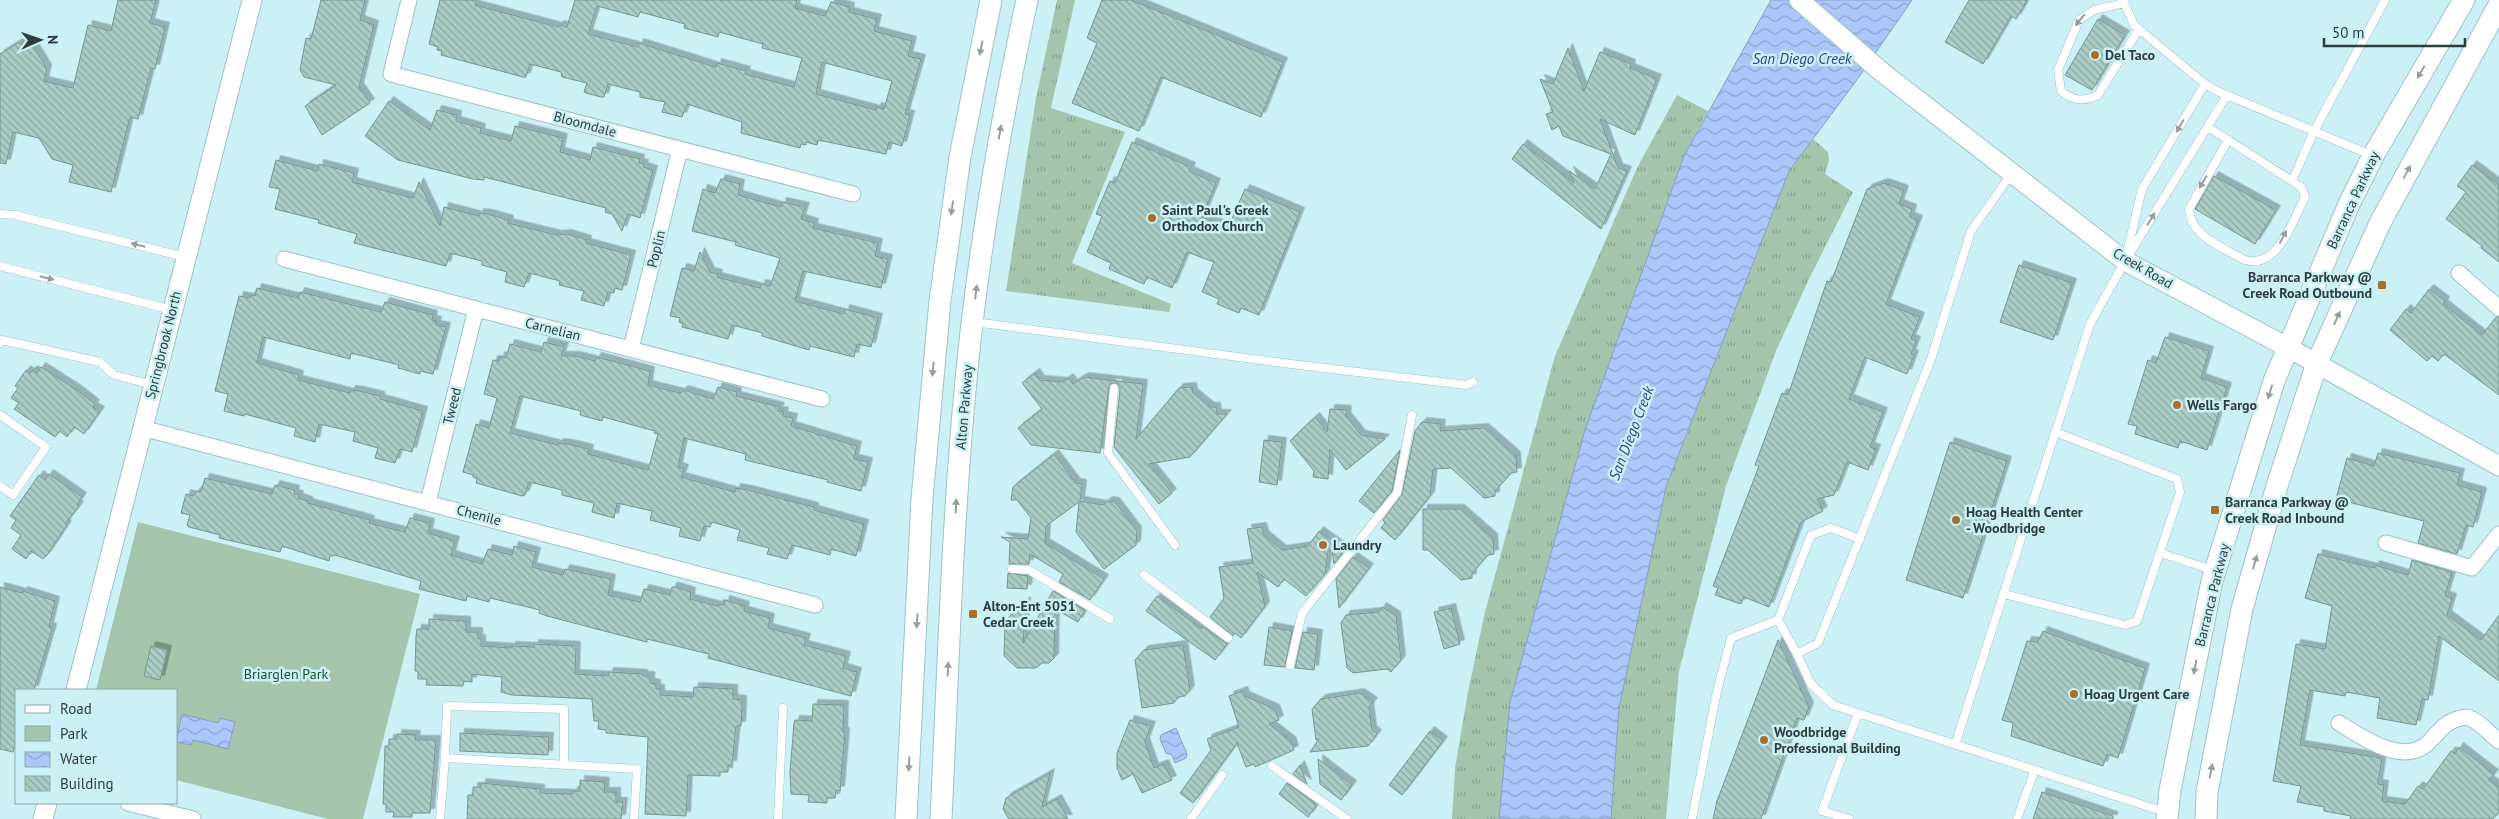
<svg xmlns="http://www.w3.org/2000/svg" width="2499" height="819" viewBox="0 0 2499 819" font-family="'PT Sans',sans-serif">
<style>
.grass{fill:url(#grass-tufts)}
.green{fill:#a4c5ab}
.water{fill:url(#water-waves);stroke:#869dc1}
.building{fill:url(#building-back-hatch);stroke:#75968e;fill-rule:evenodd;filter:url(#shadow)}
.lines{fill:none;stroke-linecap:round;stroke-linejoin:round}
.service-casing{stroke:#9ec2c7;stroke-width:9}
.minor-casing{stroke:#9ec2c7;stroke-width:17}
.tertiary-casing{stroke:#9ec2c7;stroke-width:21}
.secondary-casing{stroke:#9ec2c7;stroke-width:23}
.service{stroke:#fff;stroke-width:8}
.minor{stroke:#fff;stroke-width:15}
.tertiary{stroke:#fff;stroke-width:19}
.secondary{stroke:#fff;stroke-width:21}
.oneway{fill:#969e9f}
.poi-dot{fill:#a76f2d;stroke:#cbf0f5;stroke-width:2}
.labels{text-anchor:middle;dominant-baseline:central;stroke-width:5;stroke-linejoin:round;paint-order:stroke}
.poi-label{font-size:14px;font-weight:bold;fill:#2e3d3f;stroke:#cbf0f5;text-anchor:start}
.street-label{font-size:14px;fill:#2e3d3f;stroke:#cbf0f5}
.park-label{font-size:14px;fill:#18502b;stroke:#cbf0f5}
.water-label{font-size:15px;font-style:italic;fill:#2a4783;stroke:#cbf0f5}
</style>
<defs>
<pattern id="grass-tufts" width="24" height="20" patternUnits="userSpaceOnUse" patternTransform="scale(1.25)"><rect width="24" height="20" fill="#a4c5ab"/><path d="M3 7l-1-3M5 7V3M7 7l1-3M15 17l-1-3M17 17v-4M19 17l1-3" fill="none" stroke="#86a18d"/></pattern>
<pattern id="water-waves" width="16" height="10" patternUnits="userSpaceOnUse" patternTransform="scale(1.25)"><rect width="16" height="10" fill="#acc6f9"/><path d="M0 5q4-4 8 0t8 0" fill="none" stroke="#8ca2cb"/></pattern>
<pattern id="building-back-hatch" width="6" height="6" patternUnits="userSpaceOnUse" patternTransform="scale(1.25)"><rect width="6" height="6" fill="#aaccc4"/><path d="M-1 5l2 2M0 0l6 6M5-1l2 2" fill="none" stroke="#8ba7a1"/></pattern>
<filter id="shadow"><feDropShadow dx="4.5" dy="-4.5" stdDeviation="0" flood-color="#0004"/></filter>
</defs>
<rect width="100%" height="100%" fill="#cbf0f5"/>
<path class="grass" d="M1057 0H1075L1051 108 1125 132 1072 263 1171 304 1169 312 1006 291 1036 98Z
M1677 95 1708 111 1684 156 1585 430 1510 702 1499 819H1452L1455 768 1468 692 1485 612 1555 356 1637 168Z
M1813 139 1828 152 1829 160 1825 174 1853 192 1808 281 1776 351 1726 486 1679 671 1666 819H1611L1619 708 1666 487 1789 171Z"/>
<path class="green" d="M138 522 420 594 363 819H328L176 780V690H96Z"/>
<path class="water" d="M1771 0H1912L1856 81 1789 171 1666 487 1619 708 1611 819H1499L1510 702 1585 430 1684 156Z
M182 714 218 723 220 718 235 722 228 749 193 740 191 745 176 742Z
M1176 728 1187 754 1186 758 1175 763 1172 755 1166 753 1160 739 1161 735Z"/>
<path class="building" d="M118 0H156L150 23 165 27 155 69 151 68 138 119 130 117 111 192 69 182 73 165 52 159 39 138 13 132 6 164 0 163V54L18 43 34 47 47 69 44 81 73 88 88 25 111 31Z
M321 0H365L360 20 374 25 359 87 370 103 322 135 305 106 336 85 304 77 300 70 306 38 311 39Z
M440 0H477L475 5 558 27 559 25 567 27 575 0H797L795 8 825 16 831 2 850 7 849 12 877 19 874 31 912 41 908 56 921 59 905 114 910 115 902 146 889 142 886 154 818 140 817 145 806 142V145L801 144 800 148 741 133 742 122 687 104 682 117 662 112 665 102 640 97V92L608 84 604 97H601L586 93 584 92 587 83 562 77 561 72 530 64 526 77H523L441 55 442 51 437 50 438 47 429 44ZM597 6 638 17 640 12 685 24 684 28 718 37 719 32 763 44 762 48 802 58 794 87 745 74 746 71 717 63 716 67 639 43 638 47 588 34ZM822 62 892 81 884 109 877 107 876 110 816 94Z
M1102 0H1131L1283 62 1261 117 1161 77 1139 131 1072 103 1097 43 1087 38Z
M1969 0H2027L2016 19 2011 16 1983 64 1945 42Z
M2098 19 2125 35 2092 90 2065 75Z
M1568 48 1584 91 1600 52 1631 64 1630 68 1657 79 1635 135 1600 119 1618 168 1627 171 1601 229 1512 159 1523 144 1574 183 1569 171 1595 189 1611 154 1563 136 1559 126 1552 130 1546 114 1553 112 1540 79 1553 84Z
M389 101 430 130 437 110 457 115 456 121 481 128 480 133 511 141 515 126 563 138 560 152 590 160 593 147 640 159 639 163 644 164 643 167 653 170 640 218 628 214 622 231 612 214 605 212 606 208 484 177V180L473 179 398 160 365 136Z
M1132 142 1191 167 1189 171 1216 183 1202 217 1228 228 1245 189 1300 212 1259 315 1241 308 1239 313 1217 304 1219 299 1202 292 1214 262 1187 252 1172 288 1147 277 1144 284 1109 269 1111 263 1087 252 1102 216 1096 214 1110 181 1115 183Z
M276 160 318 171 319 164 354 173 352 182 413 198 419 182 440 226 444 207 479 216V213L488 214 509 220 508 223 557 235 567 234 587 240 586 243 631 255 622 290 615 288 614 293 608 292 604 306 581 300 584 291 559 285 560 281 529 273 524 287 505 282 507 272 482 265V261L450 253 446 266 354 243 357 234 318 223 319 220 275 209 280 189 269 187Z
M2472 165 2499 185V262L2481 248 2482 246 2446 219 2466 192 2457 186Z
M2214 176 2276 210 2255 244 2195 209Z
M721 179 740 184 738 195 781 207 782 202 805 207 801 219 814 223 813 228 878 243 875 256 888 259 881 288 803 271 795 301 844 314 845 309 878 318 871 347 857 344 854 357 810 346 809 350 762 336 763 333 732 325 728 339 682 327 683 324 679 322 680 318 670 316 682 268 694 271 700 252 710 272 718 274 717 277 760 288 761 284 770 286 780 258 735 245 736 242 692 231 703 189 715 193Z
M1884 183 1904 190 1899 204 1912 209 1910 217 1918 220 1886 304 1920 317 1911 339 1916 341 1911 354 1914 355 1907 374 1865 357 1849 399 1883 412 1870 447 1876 449 1868 470 1847 462 1834 495 1817 499 1823 511 1801 522 1769 607 1744 597 1741 604 1715 595 1718 588 1713 586 1759 466 1755 465 1782 393 1788 395 1827 281 1831 282 1867 189Z
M2019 265 2072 283 2053 340 2000 322Z
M257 288 298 298 300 292 381 312 385 302 433 315 432 320 437 321 436 325 446 327 433 374 420 371V374L398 368 399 365 351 353 350 359 263 337 257 363 299 375 298 380 350 393 351 390 359 391 380 396V399L423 411 412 452 400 449 395 463 375 458 378 448 353 441 355 432 319 424 315 442 294 436 296 428 245 414 244 416 224 411 228 394 215 391 239 296 250 298 251 295 255 296Z
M2429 289 2445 301 2443 304 2482 335 2496 317H2499V395L2444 354 2438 361 2432 356 2427 361 2390 330 2406 309 2411 313Z
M2165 337 2209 351 2201 378 2227 387 2207 450 2180 441 2178 448 2135 434 2137 426 2128 424 2148 360 2156 363Z
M544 342 564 347 561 356H576L595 361 597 357 650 371 648 385 680 393 684 390 713 399 718 387 737 392 736 396 780 407 778 411 784 412 783 416 793 418 791 426 857 446 854 459 868 462 861 491 827 482 828 480 745 460 746 454 684 438 678 467 684 469 681 477 735 492 736 488 747 490 814 507V510L864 524 856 556 831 549 830 555 792 545 787 559 767 554 769 548 737 540 740 530 712 522 710 527 704 526 700 541 679 536 681 528 650 520 652 511 617 503 614 518 592 512 594 503 562 495V490L529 482 525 495 522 496 476 483 477 479 473 477V475L463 472 476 424 489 428 497 398 484 394 493 360 499 361 500 356 506 358 510 344 541 352ZM520 396 581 411 580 415 602 421 603 417 655 431 654 433 658 434 648 470 588 454 589 449 568 444 559 443 558 445 510 433Z
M41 367 77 390 95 404 93 407 100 411 84 434 74 427 67 437 60 431 55 437 14 409 19 403 11 398 18 388 15 386 26 370 30 373 33 370 37 373Z
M1035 373 1040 380 1063 382 1069 378 1073 384 1084 377 1143 384 1136 439 1179 388 1192 387 1193 393 1210 407H1216L1217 414H1227L1190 457 1149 464 1172 493 1159 504 1114 447 1120 389 1117 383H1111L1109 387 1100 453 1031 445 1018 428 1042 409 1022 383Z
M1330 409 1347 410 1346 416 1361 435 1385 439 1346 470 1330 449 1328 479 1313 477 1314 471 1290 441 1315 417 1327 432Z
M1422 422 1441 424 1440 431 1484 428 1516 456 1517 472 1511 473 1495 491V496L1484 498 1451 468 1433 469 1430 496 1395 540 1381 528 1385 523 1383 520 1402 494 1415 431Z
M1264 440 1282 442 1277 485 1259 482Z
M1950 442 2007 461 1963 598 1906 580Z
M1400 450 1392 491 1374 513 1359 501Z
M2378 453 2460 473 2457 485 2482 492 2473 527 2466 525 2457 554 2418 543 2424 521 2336 499 2347 458 2374 466Z
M1054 454 1076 483 1082 484 1080 501 1103 505 1108 501 1115 502 1137 531 1136 545 1104 569 1076 532 1079 502 1046 526 1045 543 1104 579 1090 600 1059 582 1063 574 1030 554 1029 564H1009L1010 542 1001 537 1028 539 1031 518 1017 500H1011L1013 487Z
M49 474 82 497 77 504 79 506 65 524 67 525 47 555 43 559 31 551 26 559 12 549 21 535 11 528 16 520 10 516 39 475 45 480Z
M205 478 272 494 275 485 295 490 294 494 299 495 298 498 308 501V503L370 520 369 523 405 532 410 518 430 523 428 533 455 541 451 555 482 564 488 549 512 555 514 546 536 552 532 567 563 575 565 569 611 579 608 595 640 602 644 589 670 595 672 587H675L691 592 690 599 718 606 719 604 724 605 725 600 745 606 744 611 770 618 768 628 806 638 804 645 846 656 843 668 857 672 851 696 708 658 709 654 647 639V642L612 633 547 616 539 613 540 610 490 598 489 602 467 596 466 601 419 589 421 581 335 555 330 556 329 561 282 546 280 552 219 538 220 535 189 527 187 525 190 515 181 513 186 494 193 496 197 491 201 492Z
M1423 509H1460L1493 538 1494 554 1488 555 1472 573V578L1461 580 1428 550H1423Z
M1262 527 1264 535 1282 550 1308 546 1319 531 1345 550 1334 564 1332 551H1328L1325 574 1306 596 1284 579 1278 587 1257 572 1265 606 1241 638 1235 633 1233 636 1210 617 1224 598 1219 567 1253 563 1247 529Z
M2318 554 2374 568 2375 565 2408 575 2412 560 2452 572 2445 596 2452 598 2447 615 2481 640 2499 615V681L2439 636 2428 700 2422 699 2416 725 2377 718 2380 698 2346 692 2345 696 2310 690 2300 745 2382 758 2378 784 2384 785 2382 801 2405 804 2418 786 2423 789 2451 751 2455 754 2459 747 2494 774 2489 780 2499 787V812L2493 819H2350L2351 816 2324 811V807L2297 802 2301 786 2273 781 2296 644 2325 649 2332 606 2305 598Z
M1353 557 1369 568 1339 608 1336 579Z
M1008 573 1028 576 1027 589 1007 588Z
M0 587 22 593 23 591 55 601 49 627 52 628 51 632 34 690H16V742L13 752 0 749Z
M1053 591 1085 610 1078 622 1055 609 1054 658 1049 663H1042L1036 668H1017L1004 656 1005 621 1026 601 1023 643Z
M1157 596 1202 629 1203 627 1227 644 1215 660 1146 611Z
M1382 607 1396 616 1401 660 1391 672 1387 669 1353 673 1347 668 1341 623 1346 615 1379 612Z
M1451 608 1460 644 1444 649 1434 612Z
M429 619 466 621V632H478V639H481V646L511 648V646L534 647V644L576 646 575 674 608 676 609 672 643 674V676H650V683L656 684V689H660V695L693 697 694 687 733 689V699L742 700V707L741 726H736L732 765H728V772H720V776L688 775 686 816 645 814 648 737 606 733V730L598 729 599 721H594L592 699 512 695 501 692 502 677 472 674V682L464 681 463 686 426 685 427 679H418V671H415L416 636 417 629H429Z
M1269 627 1292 631 1285 667 1264 665Z
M2043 631 2145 668 2118 758 2107 754 2103 766 2011 736 2013 723 2002 720 2027 641 2038 642Z
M1303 632 1318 634 1314 670 1295 668Z
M1778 640 1809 707 1804 720 1797 718 1761 819H1713L1717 801Z
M1183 645 1190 690 1185 696 1178 697 1174 703 1142 708 1135 660 1144 650Z
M151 646 167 650 160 680 144 676Z
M1243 691 1245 696 1275 709 1279 720 1269 724 1291 741 1294 750 1255 767 1254 764 1246 767 1237 743 1193 803 1180 793 1211 750 1207 739 1239 727 1229 696Z
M1360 693 1373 702 1369 707 1372 730 1377 734 1368 746 1310 752 1319 739 1316 740 1312 709 1321 699Z
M813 704 844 705 843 732H845L840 791 836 790 835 798H827V803L808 802 809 795 791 794 790 772 794 723 795 720 812 721Z
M1130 720 1151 726 1145 742 1154 768 1164 764 1172 780 1142 793 1133 774 1122 780 1117 768V753Z
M1430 731 1443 741 1402 795 1389 785Z
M460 733 549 737 548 755 460 751Z
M397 734 416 735 415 740H436L430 813H412V817H393L394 812H386V804H383L385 746H389V739H397Z
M1318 759 1352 785 1341 800 1320 784Z
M1300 765 1307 784 1293 774Z
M1050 773 1042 807 1057 799 1068 819H1009L1003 809 1006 798Z
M580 780 605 782 604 792H616V802H623L621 819H467L468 795H473V787H481V783L540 789V793L573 794V791H580Z
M1287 783 1314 803 1316 806 1308 817 1279 794Z
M2042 792 2113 816V819H2033Z"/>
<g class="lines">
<g class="service-casing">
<path id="service" d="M2123 0 2134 25 2205 84 2217 91 2371 155
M2124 3 2094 10 2079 20 2058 70 2061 91C2073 101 2084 102 2098 95L2139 29
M2208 127 2292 181 2314 131 2385 0
M2228 140 2189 209C2190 236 2224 248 2245 260 2278 270 2293 220 2305 197L2302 188 2292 181
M0 214 15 215 185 257
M2127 253 2142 189 2205 84
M0 266 172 310
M974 322 1291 364 1466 385 1473 382
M0 343 2 340 100 362 114 375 153 385
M1114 388 1108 453 1175 545
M0 415 46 447 13 495 0 486
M2160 553 2213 570
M1012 569 1029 570 1110 619
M1144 575 1228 638
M2004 594 2125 625 2137 621 2180 492 2177 479 2055 432
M1778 620 1797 654 1818 643 1931 359 1971 231 2012 173
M1797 654 1811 684 1833 705 2165 812
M1290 665 1302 613 1397 493 1412 415
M1955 745 2090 324 2125 261 2227 95
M445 758 447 706 564 709V765
M1272 766 1347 819
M440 819 445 758 637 769 634 819
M778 819 783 708
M1191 819 1222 775
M1692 819 1717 691 1731 638 1778 620 1811 535 1831 528 1860 539
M1849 819 1822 811 1858 713
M2017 819 2034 772"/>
</g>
<g class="minor-casing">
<path id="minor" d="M409 0 391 74 853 194
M284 259 822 399
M2459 273 2499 308
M631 349 680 149
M142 428 815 605
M428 502 476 309
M2386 543 2472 568 2499 534
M2339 723C2363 738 2405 768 2430 741 2442 728 2448 719 2467 717 2480 721 2488 733 2499 741
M128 803 193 819"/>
</g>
<g class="tertiary-casing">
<path id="tertiary" d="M1799 0 1883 73 2125 261 2287 347 2499 466
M76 690 252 0
M43 819 47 803"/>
</g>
<g class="secondary-casing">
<path id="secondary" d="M906 819 922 499 940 301 960 157 991 0
M941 819C948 673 952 526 966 380 978 252 1000 126 1027 0
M2167 819 2170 790 2212 581 2274 381 2349 204 2373 156 2464 0
M2206 819 2207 792 2242 609 2277 486 2317 363 2380 223 2499 5"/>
</g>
<use href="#service" class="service"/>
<use href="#minor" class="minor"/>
<use href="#tertiary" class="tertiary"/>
<use href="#secondary" class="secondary"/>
</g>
<defs><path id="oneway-solid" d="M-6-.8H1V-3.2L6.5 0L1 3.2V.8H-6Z" transform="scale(1.25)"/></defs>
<g class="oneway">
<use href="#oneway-solid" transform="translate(2080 20) rotate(130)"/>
<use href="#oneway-solid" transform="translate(981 48) rotate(101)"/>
<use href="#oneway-solid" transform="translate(2421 72) rotate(120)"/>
<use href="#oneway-solid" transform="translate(2180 126) rotate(121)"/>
<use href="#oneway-solid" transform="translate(1000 132) rotate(-80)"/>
<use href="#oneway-solid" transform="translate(2407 172) rotate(-62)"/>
<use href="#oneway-solid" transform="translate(2203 182) rotate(121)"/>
<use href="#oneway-solid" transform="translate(952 208) rotate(99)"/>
<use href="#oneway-solid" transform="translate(2151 219) rotate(-58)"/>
<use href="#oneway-solid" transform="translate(2283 237) rotate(-62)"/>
<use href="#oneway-solid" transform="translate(138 245) rotate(-166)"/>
<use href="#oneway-solid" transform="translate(47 278) rotate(14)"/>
<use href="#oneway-solid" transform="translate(976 292) rotate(-83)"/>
<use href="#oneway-solid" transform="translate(2337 318) rotate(-66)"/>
<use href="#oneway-solid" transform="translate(933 369) rotate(96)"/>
<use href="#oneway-solid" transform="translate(2270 392) rotate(107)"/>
<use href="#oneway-solid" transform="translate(956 506) rotate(-87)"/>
<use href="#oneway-solid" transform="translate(2255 562) rotate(-74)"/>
<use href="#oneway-solid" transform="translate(917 621) rotate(94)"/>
<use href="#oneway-solid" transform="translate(2195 667) rotate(101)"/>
<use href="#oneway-solid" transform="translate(948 669) rotate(-87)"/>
<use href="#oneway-solid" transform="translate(909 764) rotate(93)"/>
<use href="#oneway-solid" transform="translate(2211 771) rotate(-79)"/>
</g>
<g class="poi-dot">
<circle cx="2095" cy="55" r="5"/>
<circle cx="1152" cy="218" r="5"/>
<rect x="2377" y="280" width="10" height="10" rx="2.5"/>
<circle cx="2177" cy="405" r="5"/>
<rect x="2210" y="505" width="10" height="10" rx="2.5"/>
<circle cx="1956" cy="520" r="5"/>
<circle cx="1323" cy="545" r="5"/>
<rect x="968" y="609" width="10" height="10" rx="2.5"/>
<circle cx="2074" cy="694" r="5"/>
<circle cx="1764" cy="740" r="5"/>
</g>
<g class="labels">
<g class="poi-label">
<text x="2105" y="55">Del Taco</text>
<text x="1162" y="210">Saint Paul's Greek<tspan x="1162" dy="16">Orthodox Church</tspan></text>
<text x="2372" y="277" text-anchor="end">Barranca Parkway @<tspan x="2372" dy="16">Creek Road Outbound</tspan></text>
<text x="2187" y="405">Wells Fargo</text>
<text x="2225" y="502">Barranca Parkway @<tspan x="2225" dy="16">Creek Road Inbound</tspan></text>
<text x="1966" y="512">Hoag Health Center<tspan x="1966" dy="16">- Woodbridge</tspan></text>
<text x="1333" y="545">Laundry</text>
<text x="983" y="606">Alton-Ent 5051<tspan x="983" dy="16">Cedar Creek</tspan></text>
<text x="2084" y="694">Hoag Urgent Care</text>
<text x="1774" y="732">Woodbridge<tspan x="1774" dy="16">Professional Building</tspan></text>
</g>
<g class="street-label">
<text transform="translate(585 124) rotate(15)">Bloomdale</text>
<text transform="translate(2353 200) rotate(-65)">Barranca Parkway</text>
<text transform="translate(656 249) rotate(-76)">Poplin</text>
<text transform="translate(2143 268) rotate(30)">Creek Road</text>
<text transform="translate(553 329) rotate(14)">Carnelian</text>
<text transform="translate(163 345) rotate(-76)">Springbrook North</text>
<text transform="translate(452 406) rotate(-76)">Tweed</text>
<text transform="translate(964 407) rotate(-85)">Alton Parkway</text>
<text transform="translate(479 515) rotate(15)">Chenile</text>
<text transform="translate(2212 595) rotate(-76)">Barranca Parkway</text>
</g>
<g class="park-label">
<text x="286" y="674">Briarglen Park</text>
</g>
<g class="water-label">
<text x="1802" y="58">San Diego Creek</text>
<text transform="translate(1631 433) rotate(-69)">San Diego Creek</text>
</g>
</g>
<rect x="15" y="689" width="162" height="115" fill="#cbf0f5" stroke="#8ca8ac"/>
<rect x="25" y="705" width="25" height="8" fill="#ffffff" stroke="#8ca8ac"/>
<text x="60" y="714" font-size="15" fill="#2e3d3f">Road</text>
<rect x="25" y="726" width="25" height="15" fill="#a4c5ab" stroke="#8ca8ac"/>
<text x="60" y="739" font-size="15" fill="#2e3d3f">Park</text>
<rect x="25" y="752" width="25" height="15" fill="url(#water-waves)" stroke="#8ca8ac"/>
<text x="60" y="764" font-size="15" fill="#2e3d3f">Water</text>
<rect x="25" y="776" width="25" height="15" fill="url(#building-back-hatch)" stroke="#8ca8ac"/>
<text x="60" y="789" font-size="15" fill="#2e3d3f">Building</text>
<g transform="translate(40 40) rotate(88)" stroke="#cbf0f5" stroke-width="4" paint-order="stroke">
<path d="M0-4L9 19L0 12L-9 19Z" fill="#2e3d3f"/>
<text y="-8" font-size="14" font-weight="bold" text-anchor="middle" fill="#2e3d3f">N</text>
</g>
<path d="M2324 38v8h141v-8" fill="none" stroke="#2e3d3f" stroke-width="2.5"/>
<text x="2332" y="38" font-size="15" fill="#2e3d3f" stroke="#cbf0f5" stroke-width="4" paint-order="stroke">50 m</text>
</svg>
